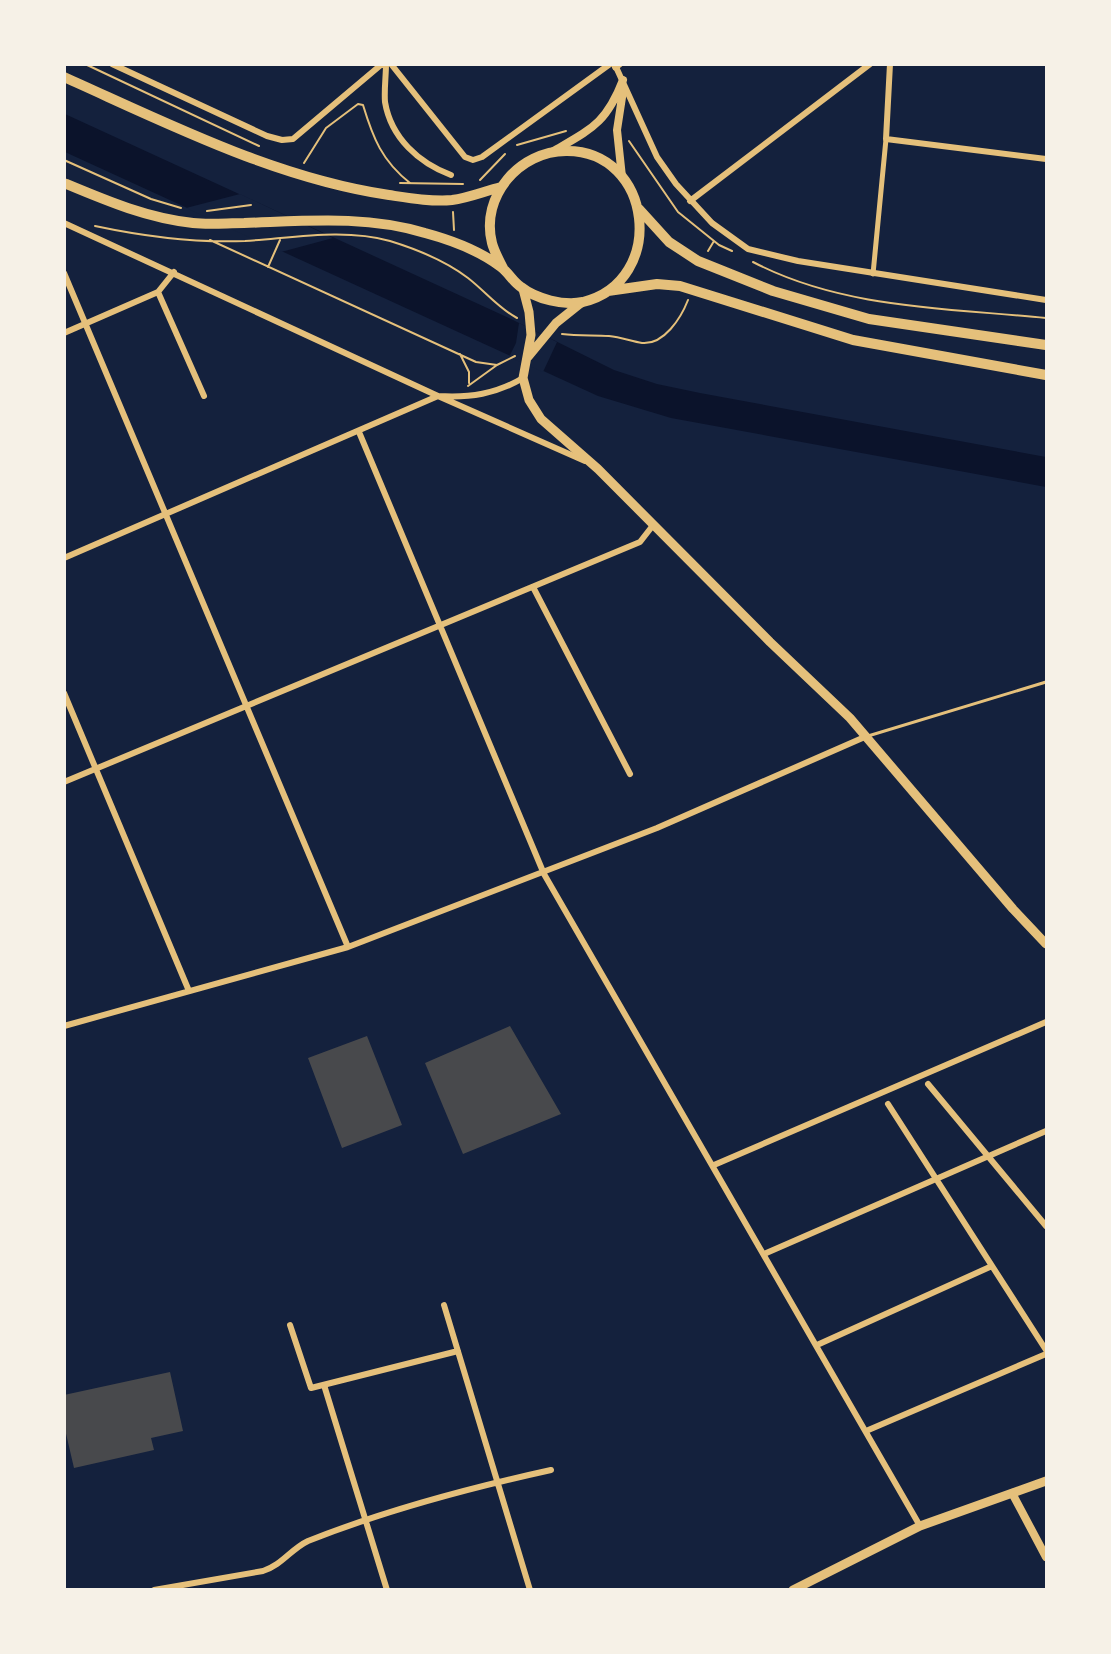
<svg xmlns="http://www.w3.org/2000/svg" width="1111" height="1654" viewBox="0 0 1111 1654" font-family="'IBM Plex Sans',sans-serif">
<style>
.water{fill:#0b132b}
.pier{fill:#14213d}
.building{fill:#48494c}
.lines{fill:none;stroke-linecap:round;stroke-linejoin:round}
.path{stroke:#e5c07b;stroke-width:2}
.service{stroke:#e5c07b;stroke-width:3}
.pedestrian{stroke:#e5c07b;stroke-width:5}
.minor{stroke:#e5c07b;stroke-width:6}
.tertiary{stroke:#e5c07b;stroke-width:8}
.secondary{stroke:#e5c07b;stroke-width:9}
.trunk{stroke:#e5c07b;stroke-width:10}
</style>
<rect width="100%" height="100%" fill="#14213d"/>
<path class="water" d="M65 114 511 319 614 370 657 384 700 393 1046 457V487L671 418 598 396 65 152Z"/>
<path class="pier" d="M240 194 333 238 281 252 186 208Z
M519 323 557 342 543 372 509 357 516 343Z"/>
<path class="building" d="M510 1026 561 1114 463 1154 425 1063Z
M367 1036 402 1125 342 1148 308 1058Z
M170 1372 183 1431 151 1438 154 1450 74 1468 64 1425V1395Z"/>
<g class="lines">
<path class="path" d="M85 64 259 146
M629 141 678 212 719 245 732 251
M517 145 566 131
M64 160 151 199 181 208
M304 163 326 128 358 104 363 105C373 138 382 161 410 183
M480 180 505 154
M400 183 463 184
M207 211 251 205
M453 212 454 230
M95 226C142 236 197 243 245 241 292 238 344 228 390 241 416 249 447 262 468 278 486 292 498 308 517 318
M210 240 476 362 497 365 515 356
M708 251 714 241
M753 262C843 309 947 308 1046 318
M268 267 280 240
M562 334C578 336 594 335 609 336 620 337 631 341 642 343 664 345 681 318 688 300
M460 354 469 372V383
M468 386 497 365"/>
<path class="service" d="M868 736 1046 682"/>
<path class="pedestrian" d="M873 274 886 139"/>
<path class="minor" d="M112 64 267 136 282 140 293 139 382 64
M386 64C386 76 384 90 385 102 391 138 419 163 451 175
M391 64 465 157 473 160 482 157 610 64
M620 64 616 67 657 157 676 184 712 223 748 249 798 261 1046 300
M890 64 886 139 1046 159
M690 201 870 64
M64 223 438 396 585 461
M64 273 348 947
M158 292 204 396
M64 333 158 292 174 272
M359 432 544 874 920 1526
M64 558 438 396C470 398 496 394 523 378
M533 587 630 774
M64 693 189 991
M64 782 640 542 654 524
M64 1026 348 947 657 828 867 736
M928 1084 1046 1226
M888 1104 1046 1350
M714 1165 1046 1022
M764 1254 1046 1131
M444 1305 530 1590
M290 1325 311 1388 458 1351
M817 1345 992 1266
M324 1385 387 1590
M866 1431 1046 1354
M154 1590 263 1571C282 1565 291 1549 308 1541 386 1510 469 1488 551 1470"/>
<path class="tertiary" d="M615 64 616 67
M552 152C591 129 606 124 623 80
M622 177 617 130 623 91
M1012 1493 1046 1557"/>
<path class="secondary" d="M523 289 529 312 531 335 523 378 529 400 541 419 598 469 770 642 850 718 1013 909 1046 944
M528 357 556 323 581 303
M793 1590 920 1526 1046 1481"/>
<path class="trunk" d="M64 77C169 124 275 178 389 195 409 198 432 202 452 200 468 198 485 191 501 187
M64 183C107 201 147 218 193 223 210 225 227 223 244 223 305 221 366 215 425 233 451 240 480 251 501 267 509 273 513 282 521 287 536 299 564 306 583 302 668 281 653 150 566 151 520 151 480 196 492 243 494 251 499 260 503 268
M639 209 669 242 698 261 773 291 869 319 1046 345
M608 291 657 284 680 286 853 340 1046 375"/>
</g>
<rect width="1111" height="1654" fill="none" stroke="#f6f1e7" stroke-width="132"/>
</svg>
